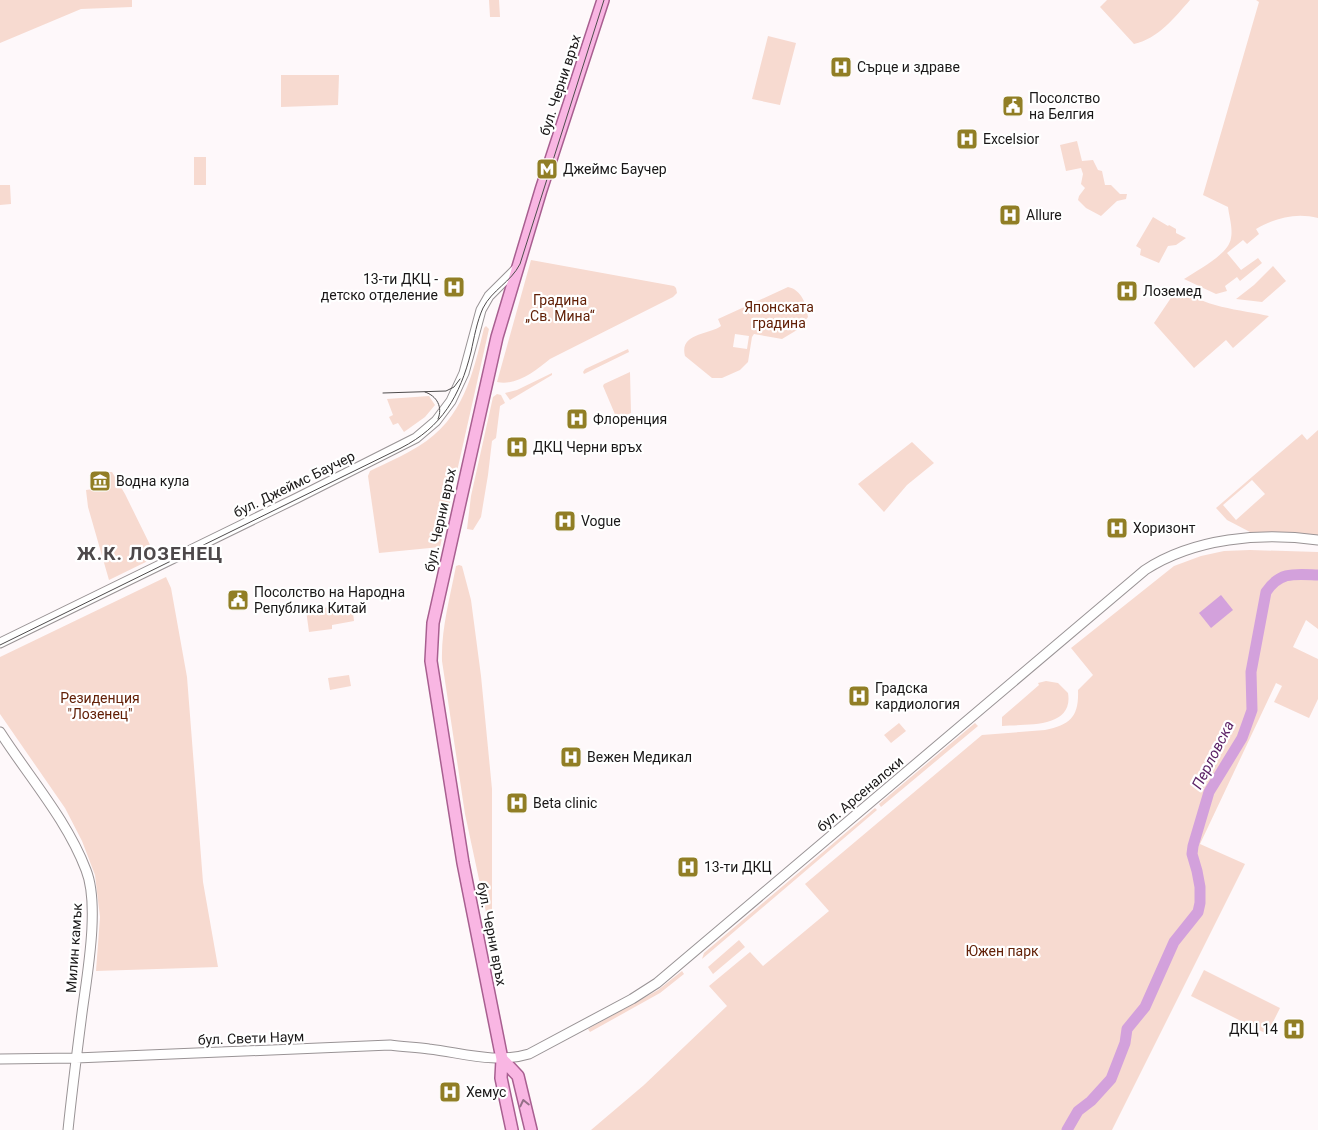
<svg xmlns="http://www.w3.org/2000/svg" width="1318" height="1130" viewBox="0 0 1318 1130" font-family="Roboto,sans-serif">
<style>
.green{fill:#f7dad0;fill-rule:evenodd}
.water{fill:#d3a1dc}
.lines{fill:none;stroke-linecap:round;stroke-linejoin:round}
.river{stroke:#d3a1dc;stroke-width:11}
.minor-casing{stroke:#999395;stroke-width:11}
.major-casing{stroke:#a85f90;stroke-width:14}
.minor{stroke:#fff;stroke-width:9}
.major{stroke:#f9b6e3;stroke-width:11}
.tram{stroke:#4f4c4d;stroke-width:1}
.oneway{stroke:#956f88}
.labels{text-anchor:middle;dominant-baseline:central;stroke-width:4.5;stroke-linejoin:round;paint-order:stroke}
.poi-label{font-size:14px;fill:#1a1818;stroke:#fff;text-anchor:start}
.street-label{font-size:14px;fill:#1a1818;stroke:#fff}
.park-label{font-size:14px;fill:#622007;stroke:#fff}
.water-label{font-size:15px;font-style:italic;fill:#591f64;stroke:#fff}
.district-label{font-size:19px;font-weight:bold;letter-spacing:1px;fill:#4d484a;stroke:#fff}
</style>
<rect width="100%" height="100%" fill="#fef8fa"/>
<path class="green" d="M0 0H132V7L81 9 0 43Z
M489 0H499L500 17H490Z
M1107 0H1190C1174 18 1159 38 1134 44L1100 7Z
M1256 0H1318V218C1296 212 1275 218 1256 229L1259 234 1247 244 1243 240 1227 253 1241 270 1258 258 1262 263 1240 281 1237 277 1225 286 1227 291 1216 294 1184 279C1198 270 1229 254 1231 238 1233 228 1229 216 1228 207L1203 195 1259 2Z
M768 36 796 43 780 105 752 99Z
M281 75H339L338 105 281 107Z
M1077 141 1082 161 1093 160 1098 170 1102 171 1105 185H1111L1120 194H1127L1126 199 1117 201 1101 216 1086 208 1078 200 1079 196 1085 188 1081 184 1083 174 1081 168 1066 171 1060 145Z
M194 157H206V185H194Z
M0 185H10L11 204 0 205Z
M1153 217 1168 226 1169 225 1176 229V233L1186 238 1176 245 1168 246 1159 263 1140 255 1141 249 1136 246Z
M531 260 674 286 676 288 677 293 673 297 550 359C535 371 517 386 497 382Z
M1273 266 1286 281 1262 302 1236 299 1254 285Z
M1179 286C1199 307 1242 310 1269 316L1233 348 1226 340 1194 368 1154 323Z
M788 287C802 290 806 304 808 317L797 330 782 339 754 334 752 337 748 362 740 370 722 378H712L685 356C679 333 709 335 721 326L718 319ZM735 334 749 336 747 349 733 347Z
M486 326 489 329 440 547 379 553 368 476 370 471C386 463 403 456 419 446 463 419 473 374 484 328Z
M628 349 629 352 584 374 583 372 585 369Z
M630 372 631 413 617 419 603 386 604 384Z
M552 373V375L510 400 505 393 517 390Z
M497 394 501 395 505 403 500 406 496 438 492 441 488 475 481 517 473 530 467 529 471 496 493 397Z
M429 396 435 405 425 417 404 432 398 423 393 425 389 417 393 415 387 399Z
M1318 430V536L1295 533 1250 532 1227 520 1216 508 1302 434 1307 440ZM1252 480 1265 494 1236 520 1223 505Z
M912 442 934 463 907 485 884 512 858 484Z
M93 472H112L125 494 156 557 109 580 88 507 86 490 93 489Z
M1250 550 1318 552V629L1306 620 1293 647 1318 659V699L1309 718 1274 702 1282 686 1276 683 1200 844 1245 864 1112 1130H591L644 1085 727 1006 709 986 750 952 763 966 829 911 805 884 982 735 1045 730C1071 725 1079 716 1078 690L1093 675 1071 648 1174 566 1201 556 1224 551Z
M459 565 462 566 471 600 481 676 492 789V911L489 915 486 912 465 814 442 661C441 629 450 598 456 566Z
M166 577 171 588 187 677 203 882 218 967 96 971 100 917 95 875 82 841 65 808 0 714V657Z
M352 604 354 621 332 625V629L309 632 306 610Z
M349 675 351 686 330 690 328 678Z
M1046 681 1058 683 1068 693C1074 729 1026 724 1002 726V717L1039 685 1038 683Z
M899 723 906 731 891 743 884 735Z
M975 723 978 726 881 807 879 804Z
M875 808 877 810 702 959 704 953Z
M739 940 745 947 713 974 708 967Z
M1204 970 1280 1008 1267 1034 1191 996Z
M682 971 684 974 660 993 590 1032 588 1029 658 990Z"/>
<path class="water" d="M1221 595 1233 610 1211 628 1199 613Z"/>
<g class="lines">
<path class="river" d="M1067 1130 1078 1111 1091 1101 1111 1079 1125 1043 1127 1029 1145 1007 1174 942 1198 912 1200 903V887L1197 871 1192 854 1193 846 1209 792 1242 738 1252 710 1251 672 1266 592C1280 571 1295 574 1318 575"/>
<g class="minor-casing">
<path id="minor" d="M0 643 297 498 416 438 436 421 451 401 464 373 481 310 489 296 517 268
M0 732C29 777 67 820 86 870 100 905 87 975 82 1013 77 1052 72 1091 68 1130
M0 1059 76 1058 390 1045C403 1047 416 1047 429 1049 463 1053 496 1064 529 1054L632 999 657 983 1145 570C1194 538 1261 532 1318 540"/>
</g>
<g class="major-casing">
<path id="major" d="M502 1059 518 1076 531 1130
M512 1130 501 1078 502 1059 463 863 431 661 433 623 497 337 541 190 603 0"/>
</g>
<use href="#minor" class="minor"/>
<use href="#major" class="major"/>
<path class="tram" d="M425 392C437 396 443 407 438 419
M383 393 446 391 454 387 460 379
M0 645 401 448C442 427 460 396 471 352 474 338 477 321 483 308 492 290 511 282 520 264L604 0"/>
</g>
<defs><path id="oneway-chevron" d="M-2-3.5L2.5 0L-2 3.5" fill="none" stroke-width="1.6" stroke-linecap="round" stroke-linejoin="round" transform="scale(1.25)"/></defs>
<use class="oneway" href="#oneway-chevron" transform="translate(524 1103) rotate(-103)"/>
<defs>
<g id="hospital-square" transform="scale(1.125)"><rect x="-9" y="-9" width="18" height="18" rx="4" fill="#917e25" stroke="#fff"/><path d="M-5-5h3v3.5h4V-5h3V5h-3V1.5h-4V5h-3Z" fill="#fff"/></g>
<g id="civic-square" transform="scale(1.125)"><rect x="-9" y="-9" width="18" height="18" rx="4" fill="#917e25" stroke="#fff"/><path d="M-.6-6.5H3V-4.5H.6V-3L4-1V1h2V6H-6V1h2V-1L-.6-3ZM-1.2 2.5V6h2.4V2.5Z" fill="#fff"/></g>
<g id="metro-square" transform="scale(1.125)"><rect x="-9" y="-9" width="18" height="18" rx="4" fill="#917e25" stroke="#fff"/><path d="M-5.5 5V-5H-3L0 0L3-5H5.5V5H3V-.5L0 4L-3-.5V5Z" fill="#fff"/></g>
<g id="museum-square" transform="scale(1.125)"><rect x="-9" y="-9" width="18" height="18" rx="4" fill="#917e25" stroke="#fff"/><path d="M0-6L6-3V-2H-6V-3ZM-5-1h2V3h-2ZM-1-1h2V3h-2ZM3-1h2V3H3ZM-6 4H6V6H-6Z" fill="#fff"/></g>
</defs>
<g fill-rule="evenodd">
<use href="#hospital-square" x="841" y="67"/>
<use href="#civic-square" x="1013" y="106"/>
<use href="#hospital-square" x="967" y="139"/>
<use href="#metro-square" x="547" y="169"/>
<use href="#hospital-square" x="1010" y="215"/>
<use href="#hospital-square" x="454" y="287"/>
<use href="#hospital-square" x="1127" y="291"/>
<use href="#hospital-square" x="577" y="419"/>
<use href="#hospital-square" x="517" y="447"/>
<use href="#museum-square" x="100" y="481"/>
<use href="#hospital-square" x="565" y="521"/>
<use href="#hospital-square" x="1117" y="528"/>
<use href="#civic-square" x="238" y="600"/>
<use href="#hospital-square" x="859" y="696"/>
<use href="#hospital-square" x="571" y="757"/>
<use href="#hospital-square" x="517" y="803"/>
<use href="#hospital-square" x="688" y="867"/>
<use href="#hospital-square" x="1294" y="1029"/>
<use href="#hospital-square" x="450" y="1092"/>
</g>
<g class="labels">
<g class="poi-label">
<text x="857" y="67">Сърце и здраве</text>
<text x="1029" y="98">Посолство<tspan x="1029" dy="16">на Белгия</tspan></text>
<text x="983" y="139">Excelsior</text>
<text x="563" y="169">Джеймс Баучер</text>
<text x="1026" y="215">Allure</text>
<text x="438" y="279" text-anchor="end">13-ти ДКЦ -<tspan x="438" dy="16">детско отделение</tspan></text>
<text x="1143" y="291">Лоземед</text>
<text x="593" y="419">Флоренция</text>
<text x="533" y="447">ДКЦ Черни връх</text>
<text x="116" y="481">Водна кула</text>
<text x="581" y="521">Vogue</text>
<text x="1133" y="528">Хоризонт</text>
<text x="254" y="592">Посолство на Народна<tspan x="254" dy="16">Република Китай</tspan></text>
<text x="875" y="688">Градска<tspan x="875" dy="16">кардиология</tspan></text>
<text x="587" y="757">Вежен Медикал</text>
<text x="533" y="803">Beta clinic</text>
<text x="704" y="867">13-ти ДКЦ</text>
<text x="1278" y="1029" text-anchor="end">ДКЦ 14</text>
<text x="466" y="1092">Хемус</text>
</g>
<g class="street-label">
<text transform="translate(560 85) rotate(-72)">бул. Черни връх</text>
<text transform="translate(294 484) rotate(-26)">бул. Джеймс Баучер</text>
<text transform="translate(440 520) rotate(-78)">бул. Черни връх</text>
<text transform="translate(860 794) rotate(-40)">бул. Арсеналски</text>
<text transform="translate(492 934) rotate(79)">бул. Черни връх</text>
<text transform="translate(74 948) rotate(-86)">Милин камък</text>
<text transform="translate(251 1038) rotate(-2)">бул. Свети Наум</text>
</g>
<g class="park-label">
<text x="560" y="300">Градина<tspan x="560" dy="16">„Св. Мина“</tspan></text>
<text x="779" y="307">Японската<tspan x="779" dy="16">градина</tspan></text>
<text x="100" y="698">Резиденция<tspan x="100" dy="16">"Лозенец"</tspan></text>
<text x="1002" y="951">Южен парк</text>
</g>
<g class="water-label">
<text transform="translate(1213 755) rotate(-63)">Перловска</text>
</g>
<g class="district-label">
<text x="150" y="553">Ж.К. ЛОЗЕНЕЦ</text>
</g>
</g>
</svg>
